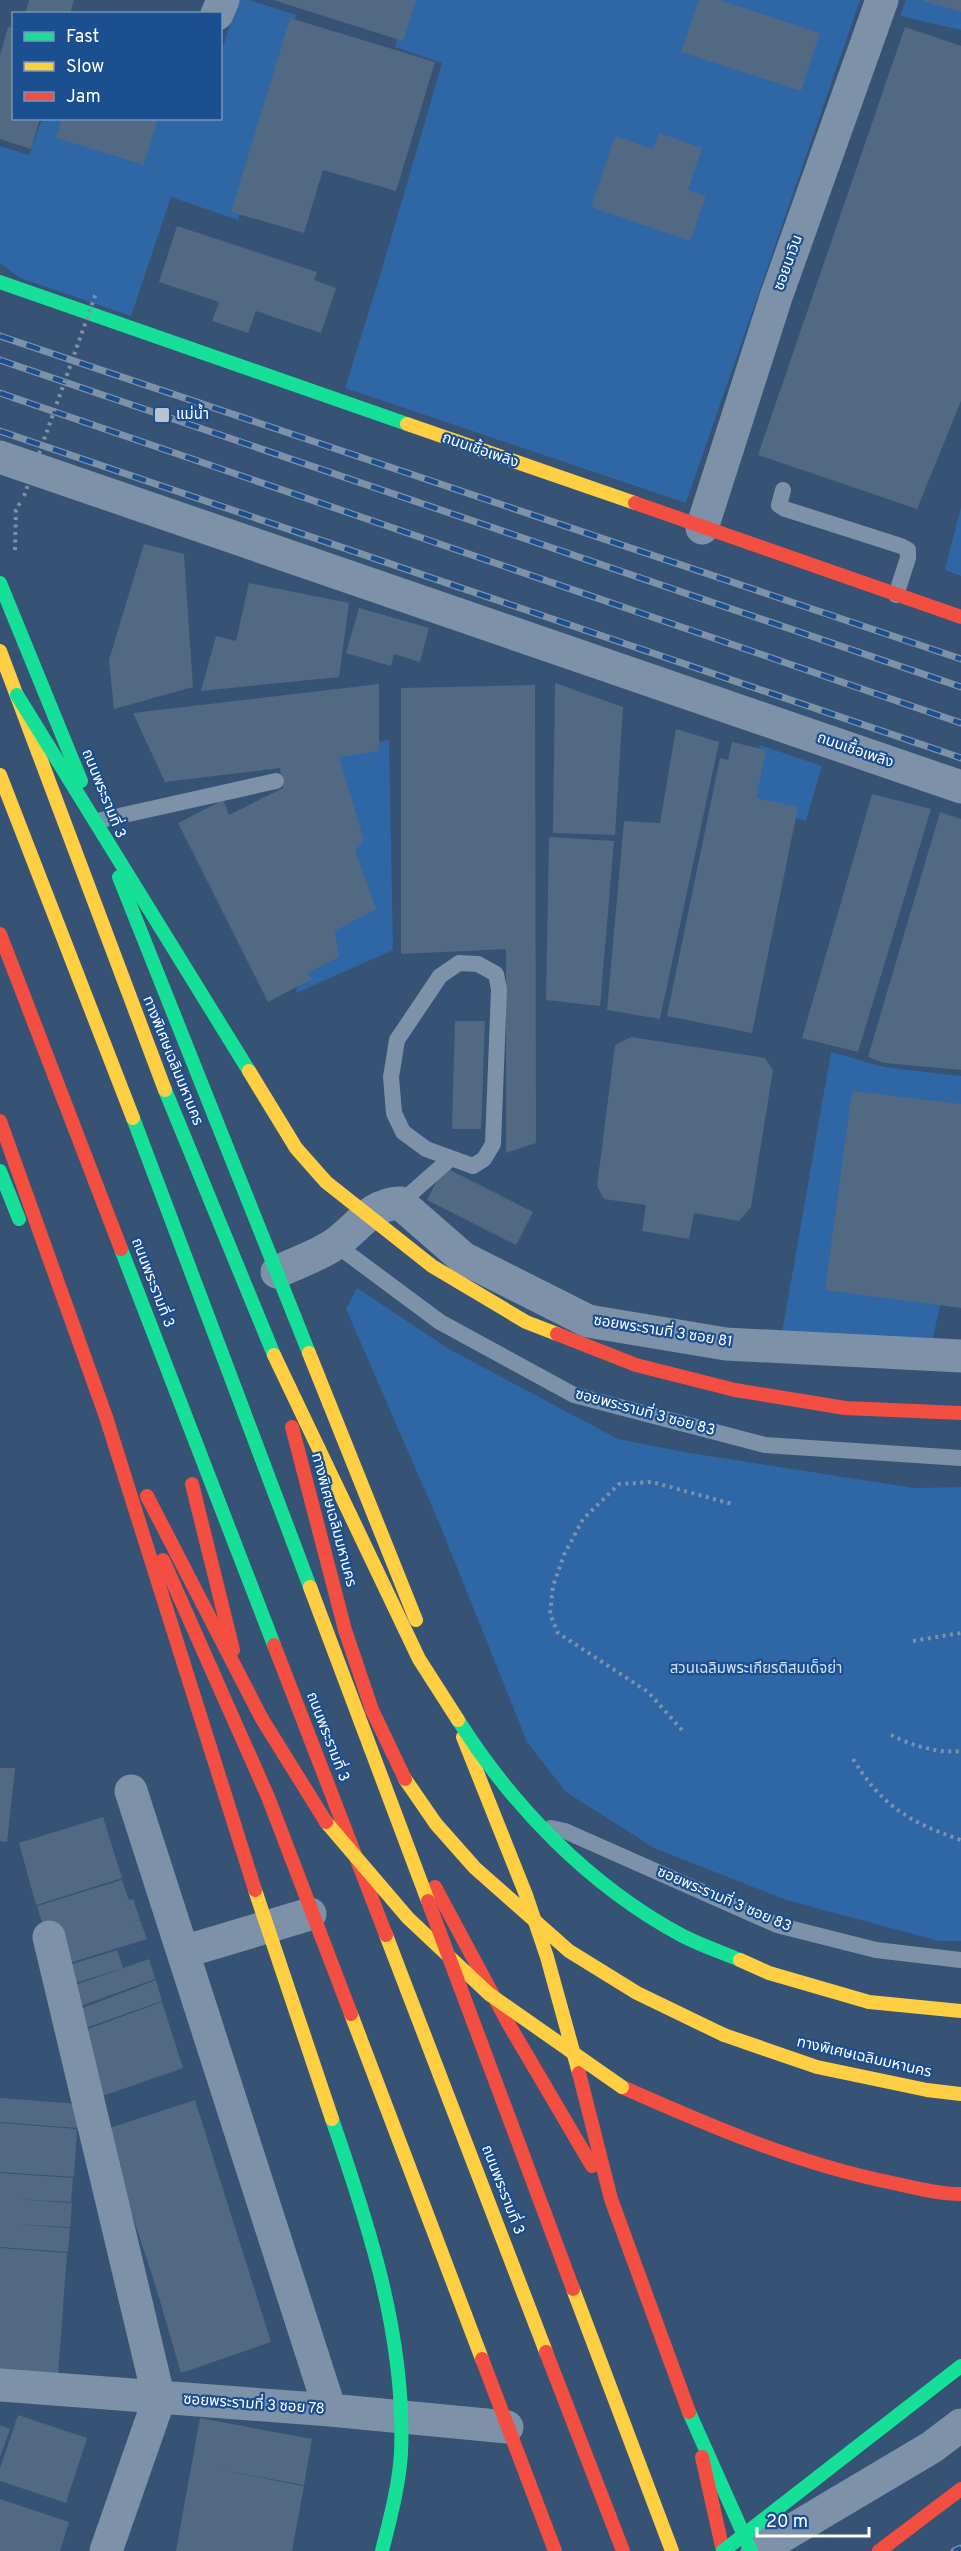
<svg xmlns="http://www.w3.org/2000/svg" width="961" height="2551" viewBox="0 0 961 2551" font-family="Overpass,'Noto Sans Thai',sans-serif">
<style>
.green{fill:#2f66a5}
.building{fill:#526984}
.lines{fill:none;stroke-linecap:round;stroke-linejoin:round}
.path{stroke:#7d92a8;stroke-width:4;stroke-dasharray:3 4.5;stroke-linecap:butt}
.lane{stroke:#7d92a8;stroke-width:16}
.street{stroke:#7d92a8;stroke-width:33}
.fast{stroke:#16e098;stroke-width:14}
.slow{stroke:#ffcf43;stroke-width:14}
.jam{stroke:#f24e42;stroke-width:14}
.rail-casing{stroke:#7e92a7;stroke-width:7}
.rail{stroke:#1b4f8f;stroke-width:4.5;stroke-dasharray:14;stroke-linecap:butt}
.path-bridge{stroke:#7d92a8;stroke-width:4;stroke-dasharray:3 4.5;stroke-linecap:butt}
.fast-bridge{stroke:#16e098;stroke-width:14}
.slow-bridge{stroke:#ffcf43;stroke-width:14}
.jam-bridge{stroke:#f24e42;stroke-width:14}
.poi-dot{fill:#b9c2ce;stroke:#1b4f8f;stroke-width:2}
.labels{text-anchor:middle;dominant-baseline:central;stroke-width:4.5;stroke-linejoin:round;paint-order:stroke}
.street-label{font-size:15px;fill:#fff;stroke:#1b4f8f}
.poi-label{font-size:15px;fill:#fff;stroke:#1b4f8f;text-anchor:start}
.park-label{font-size:15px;fill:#cfe3fa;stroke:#1b4f8f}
</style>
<rect width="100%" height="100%" fill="#365274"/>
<path class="green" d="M237 0H249L296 15 238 220 171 197 131 316 20 278 0 263V146L29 155 42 119 220 118 221 43 224 44Z
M408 0H860L686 503 345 388 382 269 442 63 395 47Z
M906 0H961V30L900 16Z
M961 507V576L945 570Z
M389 740 393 950 296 993 332 749Z
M760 745 822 766 806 821 745 807Z
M831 1052 884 1067 961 1076V1209L933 1338 782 1333Z
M357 1288 449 1349 618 1439 684 1452 914 1488 961 1487V1941H939L786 1900 654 1848 566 1792 527 1742 440 1525 346 1309Z"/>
<path class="building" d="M29 0H74L70 14H25Z
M273 0H416L403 41Z
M699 0H719L820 33 801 91 681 52Z
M923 0H961V12L923 1Z
M290 18 435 62 396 191 323 170 304 233 231 212Z
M8 27 14 28V118H40L31 149 0 139V56Z
M905 27 961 46V401L917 509 758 455Z
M62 118H158L144 165 56 138Z
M659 133 702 148 688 190 706 196 690 241 591 207 615 136 653 149Z
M177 226 317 272 314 280 336 288 321 333 256 311 248 333 212 321 219 302 159 282Z
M144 544 184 554 193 687 114 709 109 660Z
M249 583 349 603 339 677 201 691 216 636 236 641Z
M359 608 429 628 420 662 394 654 391 666 346 653Z
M555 683 623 707 615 835 553 833Z
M379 684V751L339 757 364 840 355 851 376 909 335 931 339 957 307 973 312 979 268 1002 178 823 223 800 229 815 283 788 280 768 165 782 133 713Z
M535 685 536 1143 506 1153V949L401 954V688Z
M676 729 719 742 660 1019 607 1010 624 821 660 823Z
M732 742 766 750 756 798 798 807 752 1033 667 1016 720 758 728 760Z
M872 794 931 809 858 1052 802 1038Z
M940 812 961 819V1070L885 1063 868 1057Z
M549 837 614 841 600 1006 546 1000Z
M455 1021H485L481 1129H452Z
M631 1037 765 1058 773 1070 751 1207 739 1221 694 1213 689 1239 642 1231 646 1205 604 1199 597 1186 615 1045Z
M852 1091 961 1104V1308L825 1290Z
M444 1167 533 1212 516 1245 427 1200Z
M0 1768H15L7 1842 0 1841Z
M103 1817 122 1878 36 1905 19 1843Z
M122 1880 129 1900 133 1899 140 1919 133 1922 140 1920 147 1939 60 1966 43 1926 37 1906Z
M117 1950 123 1968 66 1986 60 1968Z
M149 1959 155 1979 69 2010 64 1989Z
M156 1980 162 2001 74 2032 70 2013Z
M162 2002 183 2068 94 2099 74 2034Z
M0 2098 79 2104 77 2128 0 2122Z
M195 2100 271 2342 181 2373 155 2284 104 2130Z
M0 2123 77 2129 74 2177 0 2172Z
M0 2173 73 2178 71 2202 15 2199 72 2203 70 2227 14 2224 70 2228 68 2252 0 2247Z
M0 2248 67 2253 58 2376 0 2371Z
M18 2415 87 2438 66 2503 0 2481V2468Z
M200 2418 312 2439 304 2485 215 2469 304 2486 292 2551H176Z
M0 2425 10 2429 0 2457Z
M0 2499 69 2522 60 2551H0Z"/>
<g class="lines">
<path class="path" d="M15 550 16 510 21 501
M913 1641 961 1633
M682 1730 648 1692 558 1633 550 1614 553 1586 564 1555 583 1519 619 1484 652 1482 732 1504
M891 1735C911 1745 938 1754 961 1751
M853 1759C882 1806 909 1822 961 1840"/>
<path class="lane" d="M783 490 779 505 785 509 901 546 908 550V558L896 595
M97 821 276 781
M459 963 478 964 496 974 499 989 493 1144 484 1159 473 1166 426 1149 403 1132 394 1113 391 1077 397 1040 440 976Z
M400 1203 450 1159
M335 1244 440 1322 574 1395 765 1445 961 1458
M551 1828 565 1831 777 1925 876 1950 961 1960"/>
<path class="street" d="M217 14 223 0
M0 457 961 787
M702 528 776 297 882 0
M277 1272C295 1263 318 1256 335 1244 358 1228 370 1204 400 1203L463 1258 588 1321 726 1344 961 1356
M131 1791 330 2410
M49 1937 159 2399 106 2551
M183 1952 310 1914
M0 2385 330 2410 507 2427
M757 2551 932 2447 961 2425"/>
<path class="fast" d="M0 282 407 424
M0 583 81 781
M119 877 309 1353
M165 1090 274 1355
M0 1171 19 1219
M121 1249 274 1645
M689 2412 751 2551"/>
<path class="slow" d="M407 424 635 503
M0 651 165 1090
M309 1353 416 1620
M463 1737 526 1895 547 1957 579 2073
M386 1935 546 2352
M351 2014 482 2359
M724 2035 817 2067 927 2090 961 2094"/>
<path class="jam" d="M635 503 961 617
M0 934 121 1249
M0 1121 106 1417
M192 1484 233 1650
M163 1560 268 1797 351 2014
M274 1645 386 1935
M435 1887 508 2023 592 2166
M579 2073 611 2199 689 2412
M622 2087C710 2126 798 2164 893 2183 916 2188 938 2194 961 2194
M546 2352 623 2551
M482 2359 555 2551
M702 2457 723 2551
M879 2551 961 2489"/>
<g class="rail-casing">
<path id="rail" d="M0 336 961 659
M0 360 961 687
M0 393 961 723
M0 431 961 758
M954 2551 961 2548"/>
</g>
<use href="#rail" class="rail"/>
<path class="path-bridge" d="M24 496 96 293"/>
<path class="fast-bridge" d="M17 695 249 1071
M133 1118 310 1587
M458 1720C513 1807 590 1886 681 1935 700 1945 721 1952 740 1960
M332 2119C369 2226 406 2338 401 2453 399 2486 390 2519 382 2551
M723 2551 961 2366"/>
<path class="slow-bridge" d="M0 775 133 1118
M249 1071 296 1148 326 1182 432 1266 526 1322 557 1334
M274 1355 419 1659 458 1720
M310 1587 428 1901
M405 1779 436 1824 475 1868 569 1951 637 1993 724 2035
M326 1822 408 1918 489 1994 622 2087
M255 1890 332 2119
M740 1960 769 1973 869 2002 961 2011
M573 2289 672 2551"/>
<path class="jam-bridge" d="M557 1334 636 1365 735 1390 845 1408 961 1413
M106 1417 255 1890
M292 1427 345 1630 372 1710 405 1779
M147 1496 262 1719 326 1822
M428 1901 573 2289"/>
</g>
<rect class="poi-dot" x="154" y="407" width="16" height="16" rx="3"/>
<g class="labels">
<g class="street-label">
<text transform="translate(789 263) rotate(-70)">ซอยนาวิน</text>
<text transform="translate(480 451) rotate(19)">ถนนเชื้อเพลิง</text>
<text transform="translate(855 751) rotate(19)">ถนนเชื้อเพลิง</text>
<text transform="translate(103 794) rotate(68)">ถนนพระรามที่ 3</text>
<text transform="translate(172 1061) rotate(68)">ทางพิเศษเฉลิมมหานคร</text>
<text transform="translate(152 1283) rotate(69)">ถนนพระรามที่ 3</text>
<text transform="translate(663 1332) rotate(9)">ซอยพระรามที่ 3 ซอย 81</text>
<text transform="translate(645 1413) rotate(15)">ซอยพระรามที่ 3 ซอย 83</text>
<text transform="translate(333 1520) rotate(75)">ทางพิเศษเฉลิมมหานคร</text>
<text transform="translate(327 1737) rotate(69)">ถนนพระรามที่ 3</text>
<text transform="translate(724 1900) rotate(23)">ซอยพระรามที่ 3 ซอย 83</text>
<text transform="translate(864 2058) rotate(13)">ทางพิเศษเฉลิมมหานคร</text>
<text transform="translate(502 2190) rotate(69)">ถนนพระรามที่ 3</text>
<text transform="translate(254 2405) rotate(4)">ซอยพระรามที่ 3 ซอย 78</text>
</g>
<g class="poi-label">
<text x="176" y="415">แม่น้ำ</text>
</g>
<g class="park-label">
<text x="756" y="1669">สวนเฉลิมพระเกียรติสมเด็จย่า</text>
</g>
</g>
<rect x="12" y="12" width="210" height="108" fill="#1b4f8f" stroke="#7695bc" stroke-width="1.5"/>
<rect x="24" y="32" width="30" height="9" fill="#16e098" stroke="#7695bc" stroke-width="1.5"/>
<text x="66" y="42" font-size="18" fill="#ffffff">Fast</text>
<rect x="24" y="62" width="30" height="9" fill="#ffcf43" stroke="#7695bc" stroke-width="1.5"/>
<text x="66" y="72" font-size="18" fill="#ffffff">Slow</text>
<rect x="24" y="92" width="30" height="9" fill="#f24e42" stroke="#7695bc" stroke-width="1.5"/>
<text x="66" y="102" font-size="18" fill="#ffffff">Jam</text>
<path d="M757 2527v9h112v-9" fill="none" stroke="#ffffff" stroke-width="3"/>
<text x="766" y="2527" font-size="18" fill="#ffffff" stroke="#1b4f8f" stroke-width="4.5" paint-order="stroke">20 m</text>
</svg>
